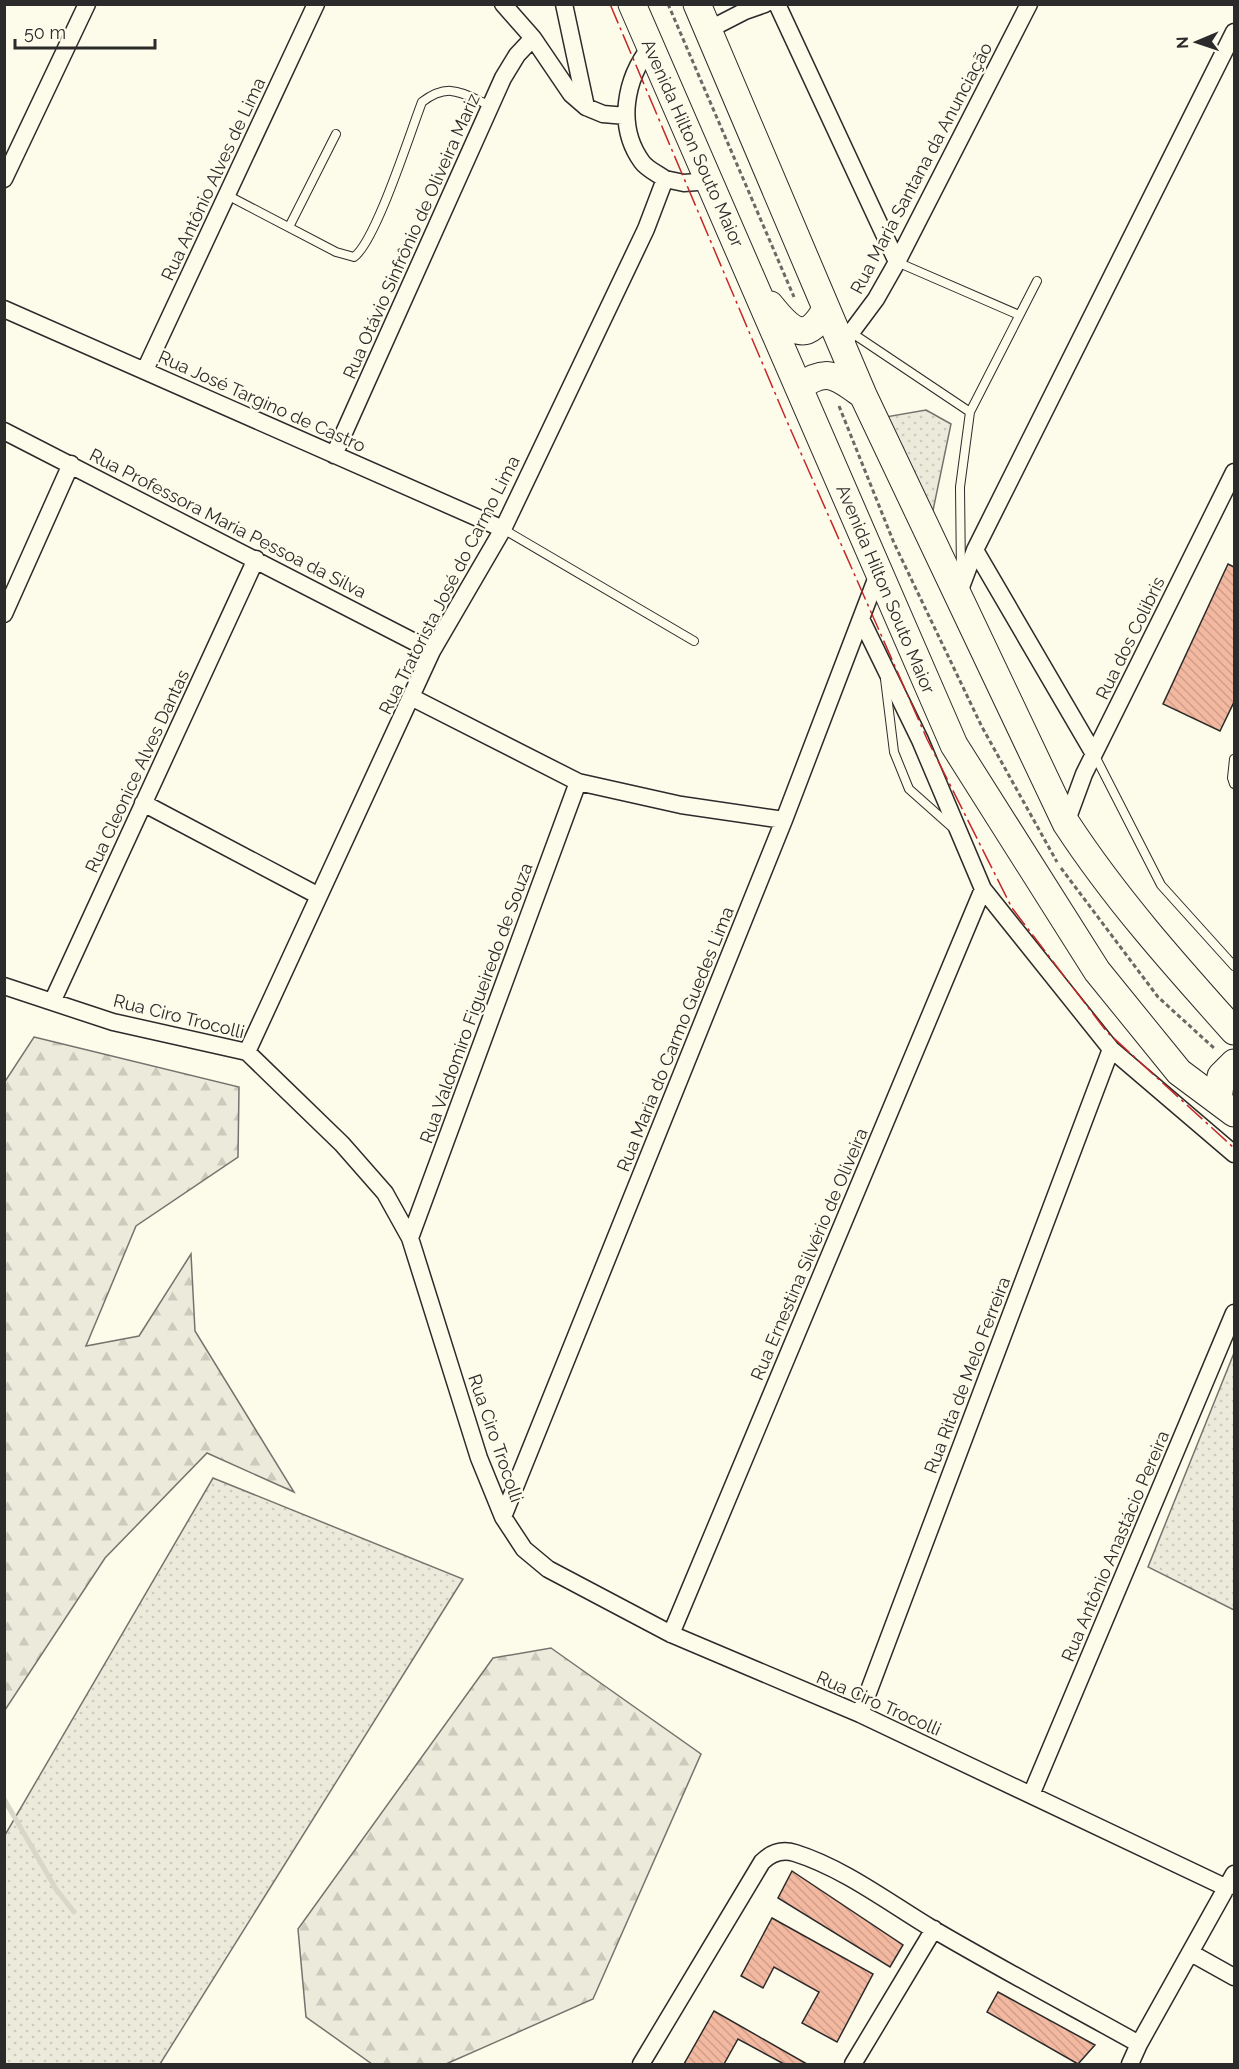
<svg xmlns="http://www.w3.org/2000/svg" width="1239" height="2069" viewBox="0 0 1239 2069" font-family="Raleway,sans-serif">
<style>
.grass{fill:url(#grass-dots);stroke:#74746e;stroke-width:1.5}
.forest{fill:url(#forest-firs);stroke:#74746e;stroke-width:1.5}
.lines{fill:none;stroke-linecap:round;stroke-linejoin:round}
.stream{stroke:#d8d7c9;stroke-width:5}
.building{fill:url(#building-back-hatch);stroke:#2b2b2b;stroke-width:1.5}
.service-casing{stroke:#2b2b2b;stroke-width:10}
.minor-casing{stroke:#2b2b2b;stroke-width:19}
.primary-casing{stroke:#2b2b2b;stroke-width:29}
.path{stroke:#6a6964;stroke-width:3;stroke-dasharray:4.5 3;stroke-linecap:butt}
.service{stroke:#fdfbea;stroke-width:8}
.minor{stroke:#fdfbea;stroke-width:16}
.primary{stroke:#fdfbea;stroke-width:27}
.power{stroke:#c62828;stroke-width:1.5;stroke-dasharray:21 4.5 3 4.5;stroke-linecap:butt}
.labels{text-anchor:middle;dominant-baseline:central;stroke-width:4.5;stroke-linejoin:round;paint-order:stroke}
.street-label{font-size:18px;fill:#2b2b2b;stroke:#fdfbea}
</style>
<defs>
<pattern id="grass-dots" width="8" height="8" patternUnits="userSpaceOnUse" patternTransform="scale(1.5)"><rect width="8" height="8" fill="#ecebdb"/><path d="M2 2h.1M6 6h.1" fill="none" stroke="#cbcabc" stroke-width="1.8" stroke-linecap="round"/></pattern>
<pattern id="forest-firs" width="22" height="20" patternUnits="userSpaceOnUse" patternTransform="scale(1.5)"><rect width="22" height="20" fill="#ecebdb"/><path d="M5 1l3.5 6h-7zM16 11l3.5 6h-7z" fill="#cbcabc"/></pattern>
<pattern id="building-back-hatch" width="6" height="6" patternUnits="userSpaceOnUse" patternTransform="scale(1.5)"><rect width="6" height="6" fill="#f2b8a0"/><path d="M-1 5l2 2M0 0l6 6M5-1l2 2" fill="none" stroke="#d09e8a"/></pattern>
</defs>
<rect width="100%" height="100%" fill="#fdfbea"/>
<path class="grass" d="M926 410 951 424 926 544 874 419Z
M1234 1353V1610L1148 1567Z
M213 1478 463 1579 160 2064H5V1835Z"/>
<path class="forest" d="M34 1037 239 1087 238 1157 136 1226 86 1346 139 1336 191 1254 195 1331 294 1492 207 1453 105 1558 5 1710 4 1083Z
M551 1648 701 1754 593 1999 446 2064H372L306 2017 298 1929 493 1658Z"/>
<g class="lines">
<path class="stream" d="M4 1799 56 1889 74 1912"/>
</g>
<path class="building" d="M1228 564 1234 567V702L1220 731 1163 704Z
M792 1871 903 1945 890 1967 778 1898Z
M772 1918 873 1974 837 2042 802 2023 819 1992 774 1967 763 1988 741 1976Z
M998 1992 1095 2045 1078 2064 987 2012Z
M714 2011 807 2064H784L738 2039 724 2064H684Z"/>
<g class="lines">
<g class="service-casing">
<path id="service" d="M227 195 336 252 354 257C376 241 410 133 422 102 450 81 462 94 491 106
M289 227 336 134
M897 262 1019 315
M852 333 970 412
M503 529 694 641
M961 574 960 487 970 412 1037 281
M885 679 894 752 909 789 954 829
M1094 754 1161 885 1234 966
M1234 759 1232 778 1234 784"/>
</g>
<g class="minor-casing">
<path id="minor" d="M503 4 533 38 571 94 586 107 603 114 626 116
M564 4 586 107
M777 4 897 262
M708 30 745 11 765 4
M651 46C625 79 616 126 642 162 647 169 658 174 665 179
M4 179 87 4
M4 309 503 529
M841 346 876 299 897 262 1029 4
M145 370 316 4
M4 431 432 651
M334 455 503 78 517 55 533 38
M975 550 1094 754
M958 595 975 550 1234 32
M4 614 71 464
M862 621 920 740 983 889 1111 1049 1234 1154
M411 697 578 782 681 805 784 820
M143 803 319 896
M1066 823 1084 774 1234 472
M4 986 113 1022 247 1052 342 1144 385 1193 410 1238 479 1458 503 1517 524 1549 548 1569 671 1634 860 1714 1227 1888
M53 1000 256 559
M247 1052 432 651 503 529 646 229 665 179 684 183 710 181
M410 1238 578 782
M503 1517 784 820 878 574
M671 1634 983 889
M860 1714 1111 1049
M1031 1795 1234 1313
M1191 1953 1234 1977
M641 2064 762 1862C771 1853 782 1849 795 1853 843 1868 888 1902 931 1928 999 1968 1069 2005 1139 2044
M853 2064 934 1929
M1130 2064 1139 2044 1234 1874"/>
</g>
<g class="primary-casing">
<path id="primary" d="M632 4 954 745 1097 971 1179 1072 1234 1113
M697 4 863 395 1066 823C1115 898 1174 964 1234 1031
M770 305C790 330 806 346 826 309
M800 387C827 366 838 377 863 395
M1218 1101 1221 1076 1234 1063"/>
</g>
<path class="path" d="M668 4 794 297
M839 406 894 543 982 727 1057 862
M1061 868 1158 997 1215 1049"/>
<use href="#service" class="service"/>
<use href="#minor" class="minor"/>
<use href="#primary" class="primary"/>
<path class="power" d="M610 4 789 426 927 739 1012 908 1107 1032 1234 1148"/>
</g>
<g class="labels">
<g class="street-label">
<text transform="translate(693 143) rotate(66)">Avenida Hilton Souto Maior</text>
<text transform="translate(921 168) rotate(-62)">Rua Maria Santana da Anunciação</text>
<text transform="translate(213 179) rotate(-65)">Rua Antônio Alves de Lima</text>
<text transform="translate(411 236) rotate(-66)">Rua Otávio Sinfrônio de Oliveira Mariz</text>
<text transform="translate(262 401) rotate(24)">Rua José Targino de Castro</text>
<text transform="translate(228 523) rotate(27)">Rua Professora Maria Pessoa da Silva</text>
<text transform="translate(449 585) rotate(-63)">Rua Tratorista José do Carmo Lima</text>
<text transform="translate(886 589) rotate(67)">Avenida Hilton Souto Maior</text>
<text transform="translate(1130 638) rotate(-64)">Rua dos Colibris</text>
<text transform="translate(137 771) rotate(-65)">Rua Cleonice Alves Dantas</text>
<text transform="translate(476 1003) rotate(-70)">Rua Valdomiro Figueiredo de Souza</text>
<text transform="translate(179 1016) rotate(14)">Rua Ciro Trocolli</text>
<text transform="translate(675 1039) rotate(-68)">Rua Maria do Carmo Guedes Lima</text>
<text transform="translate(809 1254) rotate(-67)">Rua Ernestina Silvério de Oliveira</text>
<text transform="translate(967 1375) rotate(-69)">Rua Rita de Melo Ferreira</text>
<text transform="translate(496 1438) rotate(71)">Rua Ciro Trocolli</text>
<text transform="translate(1115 1546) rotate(-67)">Rua Antônio Anastácio Pereira</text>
<text transform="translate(879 1703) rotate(24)">Rua Ciro Trocolli</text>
</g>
</g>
<rect width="1239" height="2069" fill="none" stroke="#2b2b2b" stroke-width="12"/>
<g transform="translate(1197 42) rotate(268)" stroke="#fdfbea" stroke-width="4.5" paint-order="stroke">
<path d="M0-4.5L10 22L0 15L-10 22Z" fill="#2b2b2b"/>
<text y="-9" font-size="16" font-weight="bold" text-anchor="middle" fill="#2b2b2b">N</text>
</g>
<path d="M15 39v9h140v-9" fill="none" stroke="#2b2b2b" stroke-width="3"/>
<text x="24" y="39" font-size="18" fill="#2b2b2b" stroke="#fdfbea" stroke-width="4.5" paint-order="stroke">50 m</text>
</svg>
